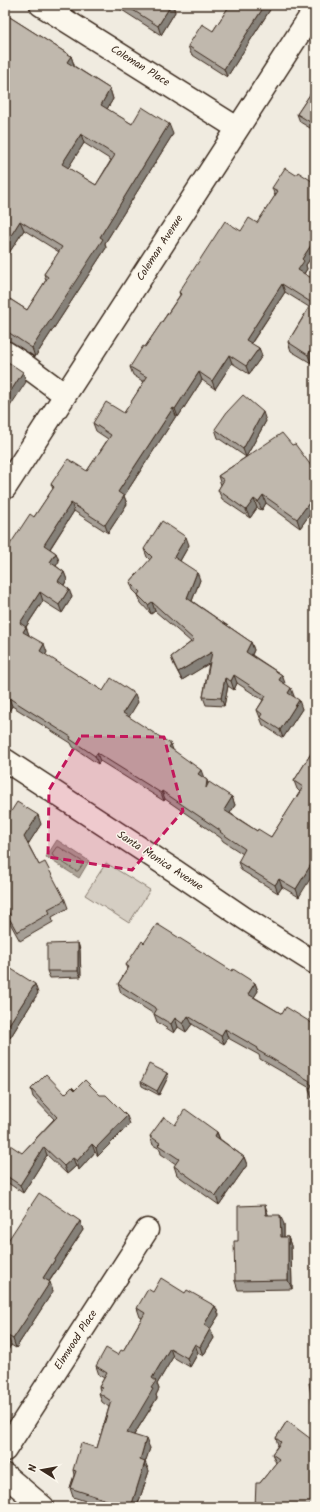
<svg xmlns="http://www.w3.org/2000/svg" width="320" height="1512" viewBox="0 0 320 1512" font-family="Kalam,sans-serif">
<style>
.green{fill:#d5cec3;stroke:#887c70}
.water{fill:#aca397;stroke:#7f7367}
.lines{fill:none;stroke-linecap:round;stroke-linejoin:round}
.shore{stroke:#685a4e;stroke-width:1}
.minor-casing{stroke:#3b2a1e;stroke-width:25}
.minor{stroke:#fbf7ec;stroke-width:22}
.wall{fill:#a59e95;stroke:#3b2a1e;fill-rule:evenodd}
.shaded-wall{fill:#868179;stroke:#3b2a1e}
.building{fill:#c0b8ad;stroke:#3b2a1e;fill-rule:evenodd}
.marked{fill:#c2185b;fill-opacity:0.2;stroke:#c2185b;stroke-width:3;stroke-dasharray:8 5;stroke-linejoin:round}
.labels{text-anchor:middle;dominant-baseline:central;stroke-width:3;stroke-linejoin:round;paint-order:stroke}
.street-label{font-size:11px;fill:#3b2a1e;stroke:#fbf7ec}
</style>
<rect width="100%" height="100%" fill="#f0ebe0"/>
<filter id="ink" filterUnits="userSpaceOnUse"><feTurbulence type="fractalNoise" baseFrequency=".025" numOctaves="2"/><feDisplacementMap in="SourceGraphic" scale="8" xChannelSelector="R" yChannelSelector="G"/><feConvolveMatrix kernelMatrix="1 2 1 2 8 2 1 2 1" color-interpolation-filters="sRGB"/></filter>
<g filter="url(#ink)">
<path class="green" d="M106 863 150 890 129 923 85 895Z"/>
<path class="water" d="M57 840 89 861 79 878 46 857Z"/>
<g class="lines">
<path class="shore" d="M57 847H59L83 862V864L78 871H76L53 856 52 854Z"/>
<g class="minor-casing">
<path id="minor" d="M41 5 237 128
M5 352 22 363 65 395
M5 488 315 9
M5 760 175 871 244 918 315 963
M5 1450 147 1230
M5 1475 43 1507"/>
</g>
<use href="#minor" class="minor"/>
</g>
<path class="wall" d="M114 5H173L175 12 161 35Z
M230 5H273L227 77 191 54 188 46 213 31Z
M5 14 71 56 74 65V66L110 89 113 99 107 109 132 124 173 134 105 243 106 248 35 357 12 342 5 340V296L27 310 46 280 44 274 59 252 24 230 5 259ZM84 143 111 160 96 185 68 168Z
M315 87V131L300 122 297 114Z
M296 175 315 183V252L306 265 307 269 304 274 315 280V357L311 363 291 351 288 342 309 307 285 292 251 344 259 348 262 356 249 374 232 363 215 389 202 380 178 417 176 416 124 496 127 504 108 533 74 511 50 549 56 553 59 561 56 566 64 572 67 580 64 585 72 597 62 613 43 601 26 627 29 635 47 652 45 655 103 691 138 702 128 717 173 750 204 778 207 780 208 784 232 797 235 805 230 813 257 831 271 837 300 792 297 789 294 781 315 747 299 897 282 887 278 893 241 870 238 862 243 854 223 841 221 838 165 799 164 801 100 761 98 764 73 747 71 743 12 706 6 716 5 715V552L34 517 53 489 51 484 87 471 108 439 96 431 93 423 124 413 144 382 133 375 130 367 145 347 180 295 179 292 241 231 257 223 275 196 272 188Z
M266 421 246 457 292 445 312 467 315 469V507L300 528 266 503 262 510 257 508 250 518 222 499 218 490 221 485 218 476 246 457 218 438 215 429Z
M189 545 180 561 200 580 192 601 251 642 254 650 252 655 282 675 284 684 294 696V697L302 709 283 738 263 725 257 710 263 700 237 683 234 690 228 686 224 706 206 705 203 697 209 663 182 680 174 665 171 657 191 642 155 611 151 614 141 603 138 595 133 590 130 582 150 560 147 557 144 549Z
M5 821 41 824 28 844 39 865 65 900 68 908 52 917 53 922 20 941 11 925 8 916H9L5 908Z
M78 943 80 950 81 977 50 978 47 971Z
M144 943 232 971 255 983 258 991 254 997 282 1014 315 1025V1100L312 1098 309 1090 310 1088 260 1059 259 1055 228 1038 224 1044 192 1024 186 1032 178 1027 174 1033 157 1022 154 1014 121 993 118 984 128 968 126 965Z
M5 965 38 993 10 1038 5 1035Z
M167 1073 168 1077 159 1095 142 1086 141 1082Z
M31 1089 65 1094 75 1090 130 1124 98 1156 95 1152 79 1170 76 1166 67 1174 47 1155 23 1193 5 1181V1153H22L54 1119 33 1097Z
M175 1125 217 1132 220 1139 244 1157 247 1165 219 1205 177 1175 174 1166 176 1164 161 1154 160 1149 153 1145 150 1136Z
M268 1214V1215L284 1224V1237H288L291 1246 292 1289 238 1290 235 1281 238 1241Z
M80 1221 83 1230 49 1282 53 1291 16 1348 11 1345 5 1355V1245Z
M153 1292 185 1293 215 1306 219 1315 210 1329 214 1338 203 1356 198 1353 190 1367 173 1357 157 1384 159 1389 156 1395 157 1398 134 1435 150 1448 145 1462 149 1471 137 1507H104L73 1497 70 1488 74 1475 73 1470 97 1448 109 1407 102 1402 99 1393 100 1391 99 1387 104 1378 99 1375 96 1366 118 1355 123 1351 142 1318 140 1317 137 1308Z
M287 1421 315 1507 260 1483 276 1463 272 1454 278 1445 276 1438Z"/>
<path class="shaded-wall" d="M171 5H173L175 12 161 35 158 26Z
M265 5H273L227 77 224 69Z
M71 56 74 65 71 71 67 62Z
M110 89 113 99 104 114 101 105Z
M169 124 173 134 105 243 106 248 35 357 32 348Z
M81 134 84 143 65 173 62 164Z
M20 221 24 230 5 259V245Z
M315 239V252L306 265 307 269 301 278 298 270 302 259Z
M282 284 285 292 248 348 246 340Z
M259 348 262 356 249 374 246 366Z
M312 348 315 357 311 363 308 355Z
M229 355 232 363 215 389 212 381Z
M23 372 26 382 5 414V400Z
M199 372 202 380 178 417 175 409Z
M173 408 176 416 124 496 127 504 108 533 105 525 118 492Z
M263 412 266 421 246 457 243 449Z
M263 495 266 503 262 510 258 502Z
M315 495V507L300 528 297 519Z
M254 499 257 508 250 518 246 510Z
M71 503 74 511 47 553 44 545Z
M186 537 189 545 177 566 174 557Z
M56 553 59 561 53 571 50 562Z
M64 572 67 580 61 589 58 581Z
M197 572 200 580 190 606 187 598Z
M69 589 72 597 62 613 59 605Z
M40 592 43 601 23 631 20 623Z
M152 602 155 611 151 614 148 605Z
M26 627 29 635 26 640 23 632Z
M251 642 254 650 249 660 246 652Z
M44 644 47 652 43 660 40 651Z
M212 652 215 660 182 680 178 672Z
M234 675 237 683 234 690 231 681Z
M282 675 285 683 282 688 279 680Z
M225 678 228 686 224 706 221 698Z
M291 688 294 696 291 701 288 693Z
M135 694 138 702 126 722 123 713Z
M9 698 12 706 6 716 5 713V704Z
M299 700 302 709 283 738 280 730Z
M171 744 174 753 169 747Z
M97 753 100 761 98 764 95 756Z
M201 770 204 778 201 783 198 774Z
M162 791 165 799 164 801 161 793Z
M232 797 235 805 227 818 224 810Z
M38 815 41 824 27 846 24 837Z
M315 858V871L299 897 296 889Z
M279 879 282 887 278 893 275 885Z
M78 943 80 950 81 977 78 971Z
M255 983 258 991 251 1002 248 994Z
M35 984 38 993 10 1038 6 1029Z
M188 1016 192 1024 186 1032 183 1024Z
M175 1018 178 1027 174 1033 171 1024Z
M225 1029 228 1038 224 1044 221 1036Z
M315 1032V1046L312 1037Z
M167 1073 168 1077 159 1095 157 1091Z
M127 1116 130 1124 98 1156 96 1148Z
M217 1132 220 1141 215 1136Z
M92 1144 95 1152 79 1170 77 1161Z
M44 1147 47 1155 23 1193 20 1185Z
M244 1157 247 1165 219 1205 216 1196Z
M73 1158 76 1166 67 1174 64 1166Z
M265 1205 268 1214 269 1224 266 1215Z
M280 1215 284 1224V1246L281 1237Z
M80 1221 83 1230 46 1286 43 1278Z
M288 1237 291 1246 292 1289 288 1280Z
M50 1282 53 1291 16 1348 13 1339Z
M215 1306 219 1315 207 1334 204 1325Z
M210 1329 214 1338 203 1356 200 1347Z
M8 1336 11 1345 5 1355V1341Z
M195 1344 198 1353 190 1367 187 1358Z
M170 1348 173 1357 157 1384 159 1389 156 1395 157 1398 130 1441 127 1433 151 1388 152 1378Z
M146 1439 150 1448 143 1469 140 1460Z
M145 1462 149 1471 137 1507H131Z
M315 1494V1507H311L312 1498Z"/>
<path class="building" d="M125 5H171L158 26Z
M230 5H265L224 69 188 46 202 24 213 31Z
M5 14 71 56 67 62 110 89 101 105 132 124 142 107 169 124 100 237 103 239 32 348 8 332 5 331V296L27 310 48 277 44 274 62 247 20 221 5 245ZM81 134 115 155 96 185 62 164Z
M315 87V125L297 114Z
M285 168 296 175 298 172 315 183V239L302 259 304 261 298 270 315 280V350L312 348 308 355 288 342 312 303 282 284 246 340 259 348 246 366 229 355 212 381 199 372 175 409 173 408 118 492 124 496 105 525 71 503 44 545 56 553 50 562 64 572 58 581 69 589 59 605 40 592 20 623 26 627 23 632 44 644 40 651 103 691 111 678 135 694 123 713 171 744 169 747 201 770 198 774 207 780 206 788 209 782 232 797 224 810 257 831 258 829 271 837 303 787 294 781 315 747V858L296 889 279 879 275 885 238 862 245 849 220 832 221 831 162 791 161 793 97 753 95 756 70 739 71 737 9 698 5 704V552L30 514 34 517 54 487 51 484 68 459 87 471 111 435 93 423 106 402 124 413 147 377 130 367 143 346 145 347 181 294 179 292 225 221 241 231 249 218 257 223 278 191 272 188Z
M5 360 23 372 5 400Z
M243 395 263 412 243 449 215 429 227 412Z
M282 433 292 445 295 444 312 467 315 469V495L297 519 263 495 258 502 254 499 246 510 218 490 224 480 218 476Z
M162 521 186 537 174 557 197 572 187 598 251 642 246 652 282 675 279 680 291 688 288 693 299 700 280 730 260 717 262 714 257 710 266 696 234 675 231 681 225 678 221 698 203 697 212 652 178 672 171 657 194 640 152 602 148 605 138 595 140 592 130 582 152 557 144 549Z
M17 802 38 815 24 837 39 865 45 862 65 900 48 909 50 913 17 932 8 916 10 915 5 905V821Z
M157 924 232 971 233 969 255 983 248 994 282 1014 286 1007 315 1025V1032L312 1037 315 1039V1093L309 1090 312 1085 309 1083 310 1081 257 1050 258 1048 225 1029 221 1036 188 1016 183 1024 175 1018 171 1024 154 1014 157 1009 118 984 129 967 126 965 142 941 144 943Z
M78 943V971H47V944Z
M5 965 35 984 6 1029 5 1028Z
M149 1064 167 1073 157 1091 141 1082Z
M46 1074 65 1094 72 1087 75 1090 85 1080 100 1095H106L127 1116 96 1148 92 1144 77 1161 73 1158 64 1166 44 1147 20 1185 5 1175V1153L10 1145 22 1153 57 1117 31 1089Z
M185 1109 217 1132 215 1136 244 1157 216 1196 174 1166 179 1159 158 1145 160 1143 150 1136 164 1117 175 1125Z
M39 1193 80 1221 43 1278 50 1282 34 1307 13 1339 8 1336 5 1341V1245Z
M265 1205 266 1215H280L281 1237H288V1280L235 1281 234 1241H238V1206Z
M161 1278 185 1293 187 1290 215 1306 204 1325 210 1329 200 1347 195 1344 187 1358 170 1348 152 1378 156 1381 151 1388 153 1389 127 1433 146 1439 140 1460 145 1462 131 1507H128L70 1488 76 1471 73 1470 81 1443 97 1448 111 1401 99 1393 102 1388 99 1387 107 1373 96 1366 106 1348 118 1355 121 1350 123 1351 145 1313 137 1308 148 1289 153 1292Z
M315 1359V1373L313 1360Z
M311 1375H315V1420L309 1383H312Z
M287 1421 315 1442V1494L312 1498 311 1507H255L256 1483H260L279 1459 272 1454 281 1442 276 1438Z"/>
</g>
<path class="marked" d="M81 736 164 737 183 811 132 870 48 857 49 790Z"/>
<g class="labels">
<g class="street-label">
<text transform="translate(140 66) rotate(32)">Coleman Place</text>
<text transform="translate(160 248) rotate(-57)">Coleman Avenue</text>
<text transform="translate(160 861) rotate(33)">Santa Monica Avenue</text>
<text transform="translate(76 1340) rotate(-57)">Elmwood Place</text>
</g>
</g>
<rect width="320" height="1512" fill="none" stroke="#fbf7ec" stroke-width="20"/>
<rect x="10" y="10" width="300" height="1492" fill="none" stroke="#3b2a1e" stroke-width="1.5" filter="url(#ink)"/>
<g transform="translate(42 1470) rotate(281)" stroke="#fbf7ec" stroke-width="3" paint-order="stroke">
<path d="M0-3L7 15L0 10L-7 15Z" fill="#3b2a1e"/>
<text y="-6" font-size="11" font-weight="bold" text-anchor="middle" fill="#3b2a1e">N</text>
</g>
</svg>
